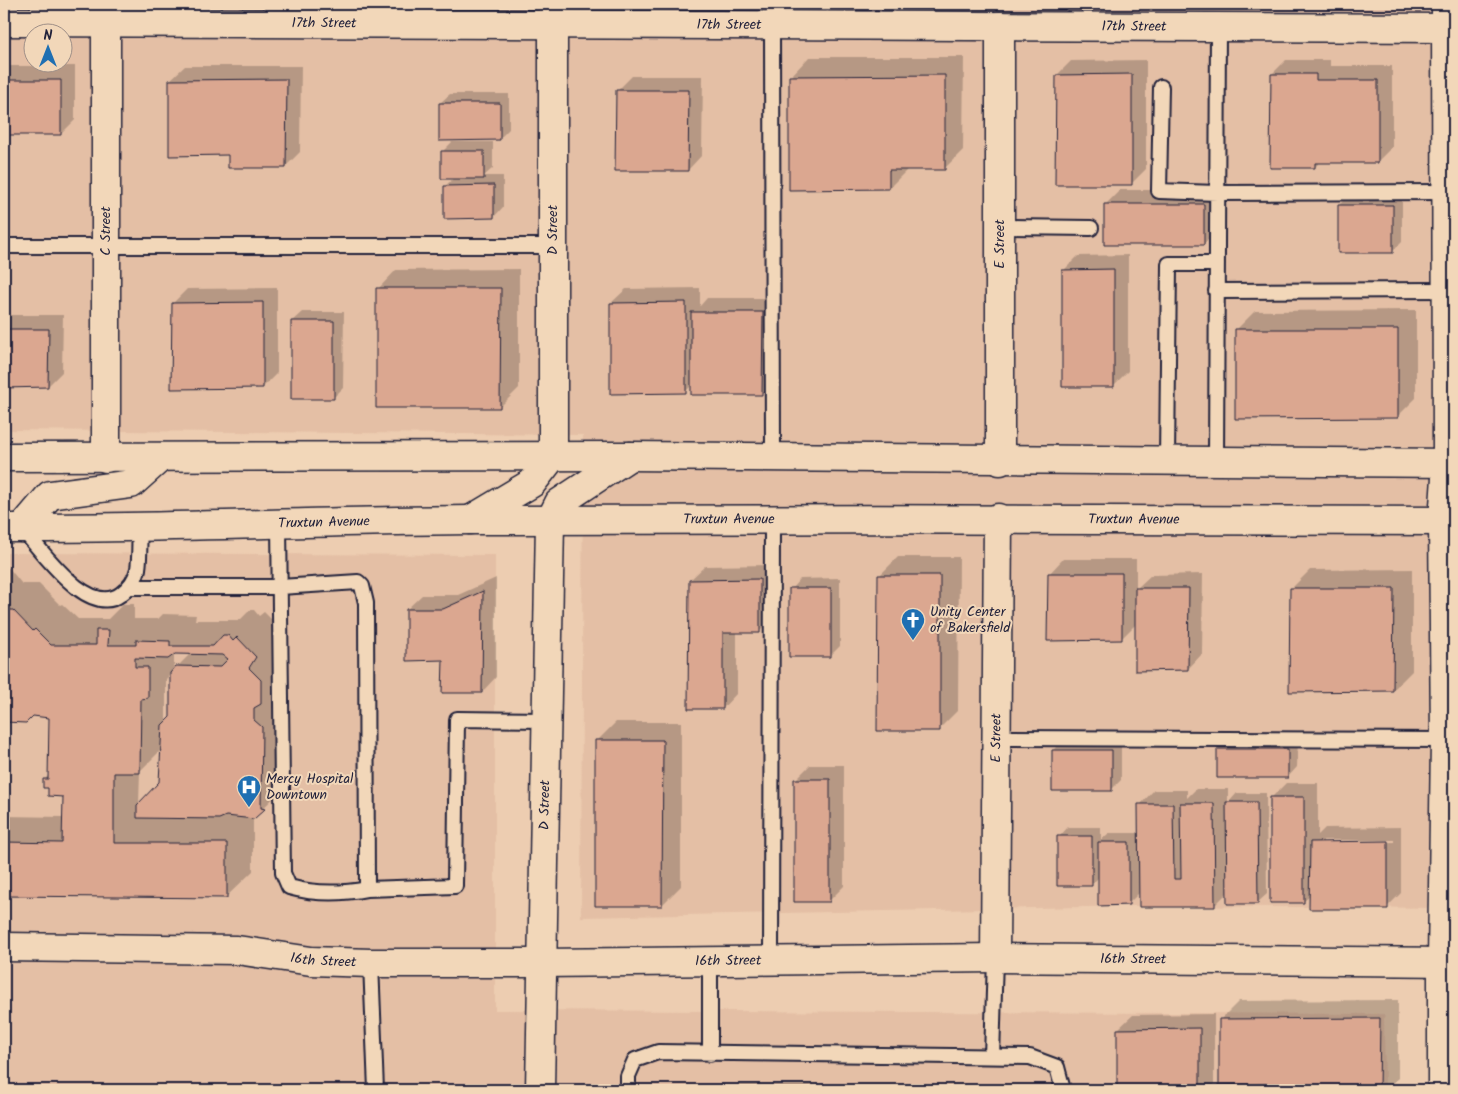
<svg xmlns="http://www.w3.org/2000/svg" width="1458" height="1094" viewBox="0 0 1458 1094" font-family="Kalam,sans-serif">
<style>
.built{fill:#e4bfa5;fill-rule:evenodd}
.shadow{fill:#0003;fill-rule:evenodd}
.building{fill:#dba790;stroke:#22223b}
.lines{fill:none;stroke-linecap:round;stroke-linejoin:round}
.lane-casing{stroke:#22223b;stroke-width:18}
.street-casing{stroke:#22223b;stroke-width:31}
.secondary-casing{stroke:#22223b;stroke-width:31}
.lane{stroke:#f2d7b9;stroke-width:14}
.street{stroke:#f2d7b9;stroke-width:28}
.secondary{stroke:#f2d7b9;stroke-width:28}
.labels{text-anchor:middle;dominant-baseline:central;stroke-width:4;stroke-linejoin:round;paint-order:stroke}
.street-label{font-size:14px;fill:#22223b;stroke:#f2d7b9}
.poi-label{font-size:14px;fill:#22223b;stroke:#f2d7b9;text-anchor:start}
</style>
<rect width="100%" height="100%" fill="#edcdb1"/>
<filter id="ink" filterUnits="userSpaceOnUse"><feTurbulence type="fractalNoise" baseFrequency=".02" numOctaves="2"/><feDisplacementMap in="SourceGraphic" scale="10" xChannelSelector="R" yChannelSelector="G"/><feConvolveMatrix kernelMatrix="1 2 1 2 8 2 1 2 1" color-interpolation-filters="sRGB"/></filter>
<g filter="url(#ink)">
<path class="built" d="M4 4H1454V908L1135 906 581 917 583 435 4 430ZM32 32H62V62H32Z
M4 553 495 555V1010L1384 1014 1385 1090H4Z"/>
<path class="shadow" d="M809 57H964L963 150 944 169H908L889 188 791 76Z
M1146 60V169L1131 184 1057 75 1071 61Z
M1286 60H1330V66H1392V147L1377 162H1320L1315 167 1272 74Z
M4 66H75V120L61 134H4Z
M185 66H301L300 152 286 166 229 154 170 80Z
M632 76H703L702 155 688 170 617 91Z
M450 94H509V129L499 139 440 103Z
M452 142H493V168L484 176H503V207L494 217 445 186 454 178 442 152Z
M1120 190H1218V229L1204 244 1105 205Z
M1349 195H1402V242L1392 252 1339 205Z
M1128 255V371L1113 386 1064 270 1078 256Z
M519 269V388L500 407 378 289 396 270Z
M277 288V373L263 387 173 303 187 289Z
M700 288V306L707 298H776V379L762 394 692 385 685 392 611 303 626 289Z
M1416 310V398L1397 417 1236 330 1255 311Z
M302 312H344L343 388 334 397 292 321Z
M4 315H63L62 372 48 386H4Z
M898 557H959L958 710 939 729 879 576Z
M1063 559H1136V589L1151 575 1203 574 1202 654 1188 669 1136 624 1121 639 1049 574Z
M774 565V617L759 632H737V693L723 708 690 580 705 566Z
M4 568H9L22 584H39L60 605 62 604 78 619H108L123 604H134V619H158L163 614 196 615 195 620H240L250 610H254L259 616 264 612 282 630 286 782 289 783 253 818V871L226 897 4 895V816L64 817V795L49 786 45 779 50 774V717L33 714 26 721H4ZM191 653 174 670V654ZM171 674V717L166 723V679ZM162 749 161 783 139 804 140 771Z
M1412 569V671L1393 690 1291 589 1310 570Z
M496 578V677L482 692 407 609 422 595H458Z
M840 578V646L830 656 791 589 800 579Z
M616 722H681V886L662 905 597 741Z
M1228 740H1298L1297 767 1288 777 1218 749Z
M1062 741H1121V780L1111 790 1053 750Z
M810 765H844V886L830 900 795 780Z
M1286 783H1318V835L1325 828 1401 827V893L1387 907 1311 895 1303 902 1272 797ZM1323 840H1394V842L1323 843Z
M1196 789H1228V803L1237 793H1266L1267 894 1257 903 1229 891 1214 906 1140 892 1128 904 1099 877 1091 885 1059 837 1068 827H1101V840L1109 833H1140V805L1154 790H1187V798Z
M1398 1000V1078L1385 1090H1279V1083L1220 1020 1239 1001Z
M1214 1014V1090H1118V1029L1133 1015Z
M714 1085H891V1090H709Z
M458 1086H498V1090H454Z
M903 1086H1059V1090H899Z"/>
<path class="building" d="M1132 74V185H1055L1056 75Z
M1271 74H1316V80H1378V163H1315V168H1270Z
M945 75V170H889V189L789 190V76Z
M287 79 286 168H228V155L169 156V80Z
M4 80H61V135H4Z
M616 90H689L688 171H615Z
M439 103H500V140L439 141Z
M441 151H484V179H441Z
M494 185V218L444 219V186Z
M1104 204H1204V245H1104Z
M1338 205H1393V253H1338Z
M1114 269V387H1062V270Z
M376 288H501L500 408H376Z
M263 302V388L171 389 172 303Z
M686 302V393L610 394V303Z
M691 312H763L762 395H691Z
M291 321H334V399H291Z
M4 329H49L48 387 4 388Z
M1235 329H1398V418L1235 419Z
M1048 573H1122V640L1047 641Z
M878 575H940V731H877Z
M760 579V633H723V709H688L689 580Z
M789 588H831V657H789Z
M1135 588H1189L1188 670 1135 671Z
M1290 588H1394L1393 691 1289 692Z
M483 591 482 693H442L443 660 406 661V609H443Z
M4 610H13L33 631 35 629 51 645H96V630H109L108 645H136V640L170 641V646H213L223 635H228L233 641 237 637 256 657 249 668 261 680V704L254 708V720L262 727 261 808 265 809 254 819 226 816 219 819 137 818V805L159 782 162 725 170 717V673L176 666 220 667 228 659 223 655 175 654 168 659 135 658V667H148V698L141 699 140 773H114V843H227V898L4 896V842L62 843 63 797 48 796V788H43V779H48L49 718 33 716 26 723 4 722Z
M595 740H663L662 906H595Z
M1217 749H1288V778H1217Z
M1052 750H1112V791H1052Z
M794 779H830V902H794Z
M1270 797H1304V903H1270Z
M1226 802H1257L1258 904H1227Z
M1180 803H1214L1215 907H1139L1138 804H1173L1174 879H1181Z
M1057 836H1092V886H1057Z
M1388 841V909H1309L1310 842Z
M1098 842H1129V905L1098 906Z
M1380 1018 1379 1090H1277V1084L1219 1085V1019Z
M1200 1028V1090H1117V1029Z"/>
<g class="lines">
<g class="lane-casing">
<path id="lane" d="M772 26 773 458
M1161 87 1159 191 1217 193 1447 192
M1000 227 1091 228
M4 246H553
M1216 291 1447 290
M1167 461 1169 264H1217
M1216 462 1218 27
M22 529C42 550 88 619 121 594 130 587 135 581 138 569 140 556 139 541 140 528
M131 587H280L358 582 362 586 366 603 367 889C341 894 314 894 289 887L283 873C282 757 280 641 279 524
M997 738 1449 740
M367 889 455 886 457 719 546 720
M710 962V1054
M771 962 772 518
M371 963 376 1090
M992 1057 995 958
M628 1090V1076L635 1060 658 1052 1030 1057 1057 1067 1063 1090"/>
</g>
<g class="street-casing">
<g id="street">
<path d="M553 4V456"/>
<path d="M1000 26V461"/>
<path d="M106 458V4"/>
<path id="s1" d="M4 947 237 950 311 961 371 963H542L995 958 1454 962"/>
<path id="s2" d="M995 958 998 518"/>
<path id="s3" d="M540 1090 550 521"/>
<path d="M1442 1090V962"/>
</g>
</g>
<g class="secondary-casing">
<g id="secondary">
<path id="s4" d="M4 22 1454 28"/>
<path d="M4 457 630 456 1454 463"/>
<path d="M470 520 532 483 553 456"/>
<path d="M550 521 559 503 630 456"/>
<path id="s5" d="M4 528C159 529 315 521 470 520 798 519 1126 519 1454 521"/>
<path d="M22 528 50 495 131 484 160 458"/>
<path d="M1442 962 1445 740 1443 521 1447 463 1446 4"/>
</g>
</g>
<use href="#lane" class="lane"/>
<use href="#street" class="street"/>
<use href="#secondary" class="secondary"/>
</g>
</g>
<defs>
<g id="church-pin" transform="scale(1.25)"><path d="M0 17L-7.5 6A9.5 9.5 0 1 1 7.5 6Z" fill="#1f6fb2" stroke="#f2d7b9"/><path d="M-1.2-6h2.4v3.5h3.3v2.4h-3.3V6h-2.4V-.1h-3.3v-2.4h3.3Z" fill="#fff"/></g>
<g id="hospital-pin" transform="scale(1.25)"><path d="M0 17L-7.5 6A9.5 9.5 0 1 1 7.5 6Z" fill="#1f6fb2" stroke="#f2d7b9"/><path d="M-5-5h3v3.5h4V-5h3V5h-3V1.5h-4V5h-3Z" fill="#fff"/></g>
</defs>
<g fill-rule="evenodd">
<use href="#church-pin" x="913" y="620"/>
<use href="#hospital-pin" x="249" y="787"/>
</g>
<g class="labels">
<g class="street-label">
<text stroke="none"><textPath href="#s4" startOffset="320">17th Street</textPath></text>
<text stroke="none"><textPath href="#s4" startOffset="725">17th Street</textPath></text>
<text stroke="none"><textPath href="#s4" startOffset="1130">17th Street</textPath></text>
<text transform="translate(553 230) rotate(-90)">D Street</text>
<text transform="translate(106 231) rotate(-90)">C Street</text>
<text transform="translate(1000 244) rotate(-90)">E Street</text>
<text stroke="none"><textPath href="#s5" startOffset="725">Truxtun Avenue</textPath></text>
<text stroke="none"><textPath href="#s5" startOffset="1130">Truxtun Avenue</textPath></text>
<text stroke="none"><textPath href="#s5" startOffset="320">Truxtun Avenue</textPath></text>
<text stroke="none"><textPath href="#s2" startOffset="220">E Street</textPath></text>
<text stroke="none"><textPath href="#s3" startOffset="285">D Street</textPath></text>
<text stroke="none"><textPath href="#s1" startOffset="1130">16th Street</textPath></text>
<text stroke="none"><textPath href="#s1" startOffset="320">16th Street</textPath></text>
<text stroke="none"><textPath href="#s1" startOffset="725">16th Street</textPath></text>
</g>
<g class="poi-label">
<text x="930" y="612">Unity Center<tspan x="930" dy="16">of Bakersfield</tspan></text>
<text x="266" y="779">Mercy Hospital<tspan x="266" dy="16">Downtown</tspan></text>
</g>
</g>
<rect width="1458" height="1094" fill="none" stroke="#f2d7b9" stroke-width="20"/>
<rect x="10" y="10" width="1438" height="1074" fill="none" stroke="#22223b" stroke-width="2" filter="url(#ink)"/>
<g transform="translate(48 48)"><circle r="24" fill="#f2d7b9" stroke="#9f8f87"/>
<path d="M0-4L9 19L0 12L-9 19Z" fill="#1f6fb2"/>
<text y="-8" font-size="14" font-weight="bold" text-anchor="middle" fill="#22223b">N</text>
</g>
</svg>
